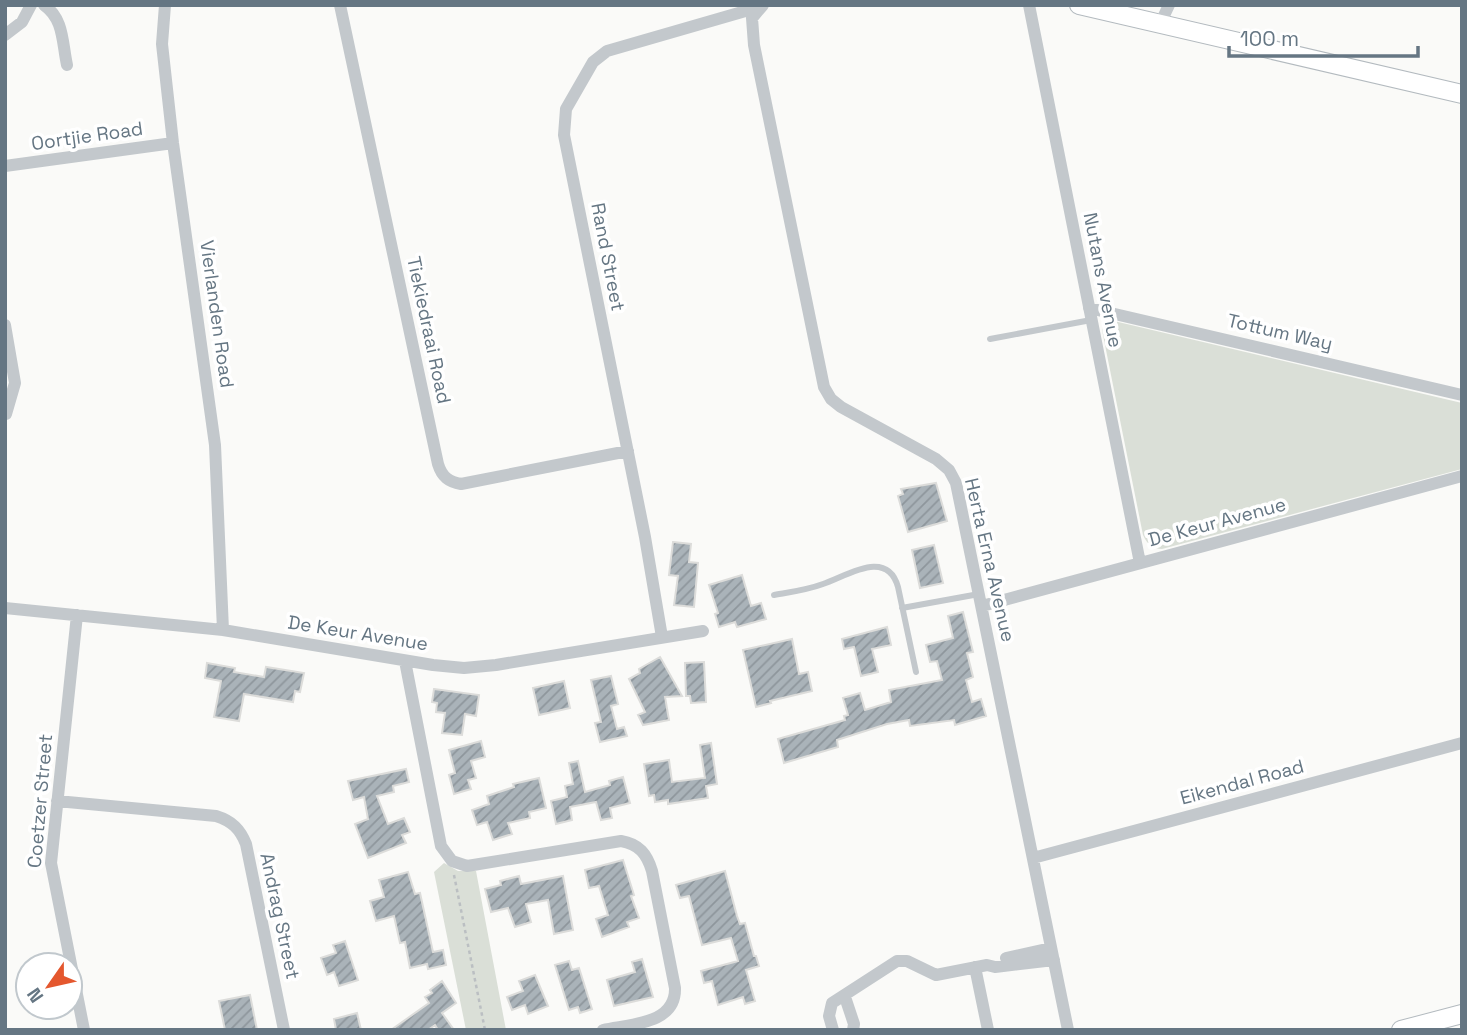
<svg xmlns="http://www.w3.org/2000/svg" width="1467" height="1035" viewBox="0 0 1467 1035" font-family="'Space Grotesk',sans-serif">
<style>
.green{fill:#dadfd7}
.building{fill:url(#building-hatch);stroke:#dcdcda;stroke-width:2}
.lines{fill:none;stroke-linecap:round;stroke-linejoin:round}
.secondary-casing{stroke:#b3babf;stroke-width:20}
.path{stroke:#bbbfc2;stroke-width:2.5;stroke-dasharray:3.5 3.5;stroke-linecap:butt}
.lane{stroke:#c3c8cc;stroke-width:6}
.street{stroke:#c3c8cc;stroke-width:12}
.secondary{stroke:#fff;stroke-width:18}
.labels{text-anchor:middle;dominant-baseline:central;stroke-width:7;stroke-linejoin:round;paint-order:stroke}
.street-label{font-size:19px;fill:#657683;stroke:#fff}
</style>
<defs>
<pattern id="building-hatch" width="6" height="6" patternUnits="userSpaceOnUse" patternTransform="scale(1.75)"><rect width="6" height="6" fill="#aab3b9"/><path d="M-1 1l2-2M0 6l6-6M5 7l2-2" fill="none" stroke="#8e969c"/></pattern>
</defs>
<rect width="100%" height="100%" fill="#fafaf8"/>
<path class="green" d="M1114 321 1462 403V469L1162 549C1153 549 1147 544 1143 535L1102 330 1106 323Z
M444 863 458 871H476L506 1030H466L434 872Z"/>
<path class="building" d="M936 483 947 521 908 532 898 496 903 494 901 489Z
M673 542 691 544 689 562 698 563 694 607 674 605 678 576 669 575Z
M934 545 943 583 920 588 912 550Z
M742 575 751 606 761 603 766 619 737 627 735 622 719 627 715 614 718 613 709 585Z
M963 612 973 652 967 653 973 677 966 680 972 702 981 699 986 716 955 725 954 720 910 726 909 720 887 724 837 740 838 747 784 763 778 739 845 720 844 716 848 715 843 698 860 693 865 710 891 702 889 690 942 680 937 661 930 662 926 645 953 638 948 616Z
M887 627 891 645 872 649 878 672 861 676 854 647 844 649 842 639Z
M792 639 799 674 808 672 812 691 770 701 771 703 756 707 743 650Z
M660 657 682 696 665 697 669 720 643 725 638 715 645 712 629 679 640 673 639 669Z
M704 662 706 702 691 703 690 696H686L685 663Z
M207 663 235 668 234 672 264 677 266 667 304 673 300 692 295 691 293 702 244 694 239 721 214 717 221 681 205 678Z
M611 676 618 704 611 706 617 729 624 727 627 736 600 742 595 723 601 722 591 680Z
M564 681 570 708 539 715 533 688Z
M434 689 479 695 476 716 465 714 462 735 442 733 445 713 436 712 437 703 432 702Z
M481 741 485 757 471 761 476 778 468 780 471 789 454 794 449 775 455 773 449 750Z
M711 743 717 784 706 786 708 798 668 804V800L655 802 654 795 649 796 644 764 669 760 672 782 705 778 700 745Z
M578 761 585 792 610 785 609 781 623 777 630 803 610 808 612 818 601 820 596 802 570 807 572 820 556 824 551 801 567 797 565 786 573 784 569 763Z
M406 769 409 782 393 786 394 792 377 796 388 824 404 818 410 832 402 835 406 843 368 858 355 824 368 819 364 797 353 800 348 781Z
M539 778 546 808 529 812 530 818 508 823 512 834 493 840 487 822 477 825 472 810 489 804 487 796 514 787 513 784Z
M623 860 634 895 631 896 639 918 627 922 629 927 602 937 596 919 608 915 599 886 589 888 585 870Z
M725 871 737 916 740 924 745 923 754 956H756L759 966 746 970 755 1001 745 1004 743 997 718 1005 712 981 704 983 701 971 738 961 731 938 702 945 689 896 680 898 676 885Z
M408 872 415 894 420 893 433 952 443 950 446 965 428 969 427 964 410 968 405 942 400 943 394 916 376 921 370 901 384 897 379 880Z
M519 876 521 884 563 876 573 930 554 934 548 900 526 904 531 922 515 927 508 908 491 912 485 889 501 885 500 881Z
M345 941 358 980 339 986 334 972 327 975 321 958 336 953 333 945Z
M642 959 653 997 614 1006 607 980 635 972 632 962Z
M569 961 572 970 579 968 592 1009 580 1013 578 1007 569 1010 555 965Z
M535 975 548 1006 528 1014 525 1005 512 1010 507 997 523 991 519 981Z
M442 981 456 1003 442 1013 454 1030H438L435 1025 428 1030H391L429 1003 425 997 432 993 430 990Z
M250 995 257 1030H225L219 1001Z
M357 1013 361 1030H336L334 1019Z"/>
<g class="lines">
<g class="secondary-casing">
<path id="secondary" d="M1079 5 1462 94
M1401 1030 1462 1014"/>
</g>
<path class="path" d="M454 875 485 1030"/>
<path class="lane" d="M990 339 1091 320
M774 595C791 592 807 590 823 584 847 576 887 548 898 587L916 672
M902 608 979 594"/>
<path class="street" d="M44 5C64 19 62 42 67 65
M165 5 162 44 173 143 215 445 223 630
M340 5 438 464C442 477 449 482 461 484L628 451
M763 5 752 18 754 45 824 387 831 399 841 407 936 459 949 470 956 483 1068 1030
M1029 5 1140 563
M1160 24 1169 5
M5 35 22 22 31 5
M5 166 173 143
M1089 308 1462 395
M5 325 15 383 6 414
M982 606 1462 476
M5 608 223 630 433 665 464 668 496 665 703 631
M77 615 51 863 84 1030
M662 637 645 537 564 135 566 109 593 62 607 51 749 10 756 12
M405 661 441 846 452 861 467 866 621 841C639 844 647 854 652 871L675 988C676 1025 629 1024 603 1030
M57 801 216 816C232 821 240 829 246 844L284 1030
M1033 858 1462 743
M1006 958 1051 948
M975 967 988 1030
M845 997 854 1024 853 1030
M833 1030 829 1016 832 1003 897 961H907L936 975 987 965 995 967 1054 960"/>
<use href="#secondary" class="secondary"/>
</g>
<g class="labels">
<g class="street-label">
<text transform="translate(87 136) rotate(-8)">Oortjie Road</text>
<text transform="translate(608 257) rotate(79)">Rand Street</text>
<text transform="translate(1103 280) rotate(79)">Nutans Avenue</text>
<text transform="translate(217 314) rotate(82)">Vierlanden Road</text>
<text transform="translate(429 330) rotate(78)">Tiekiedraai Road</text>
<text transform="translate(1280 332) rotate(13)">Tottum Way</text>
<text transform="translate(1217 522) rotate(-15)">De Keur Avenue</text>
<text transform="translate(990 560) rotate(77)">Herta Erna Avenue</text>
<text transform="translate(358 633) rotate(9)">De Keur Avenue</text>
<text transform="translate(1242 782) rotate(-15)">Eikendal Road</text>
<text transform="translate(40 801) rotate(-85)">Coetzer Street</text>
<text transform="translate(280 916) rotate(78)">Andrag Street</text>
</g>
</g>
<rect width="1467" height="1035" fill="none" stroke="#657683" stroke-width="14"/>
<g transform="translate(49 986) rotate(236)"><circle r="33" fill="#ffffff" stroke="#c1c8cd" stroke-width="2"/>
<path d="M0-5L12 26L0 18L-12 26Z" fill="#e4572e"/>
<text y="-10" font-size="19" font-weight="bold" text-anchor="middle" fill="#657683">N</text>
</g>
<path d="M1229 46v10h189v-10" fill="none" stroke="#657683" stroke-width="3.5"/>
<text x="1240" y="46" font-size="21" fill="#657683" stroke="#ffffff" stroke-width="5" paint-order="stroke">100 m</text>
</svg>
